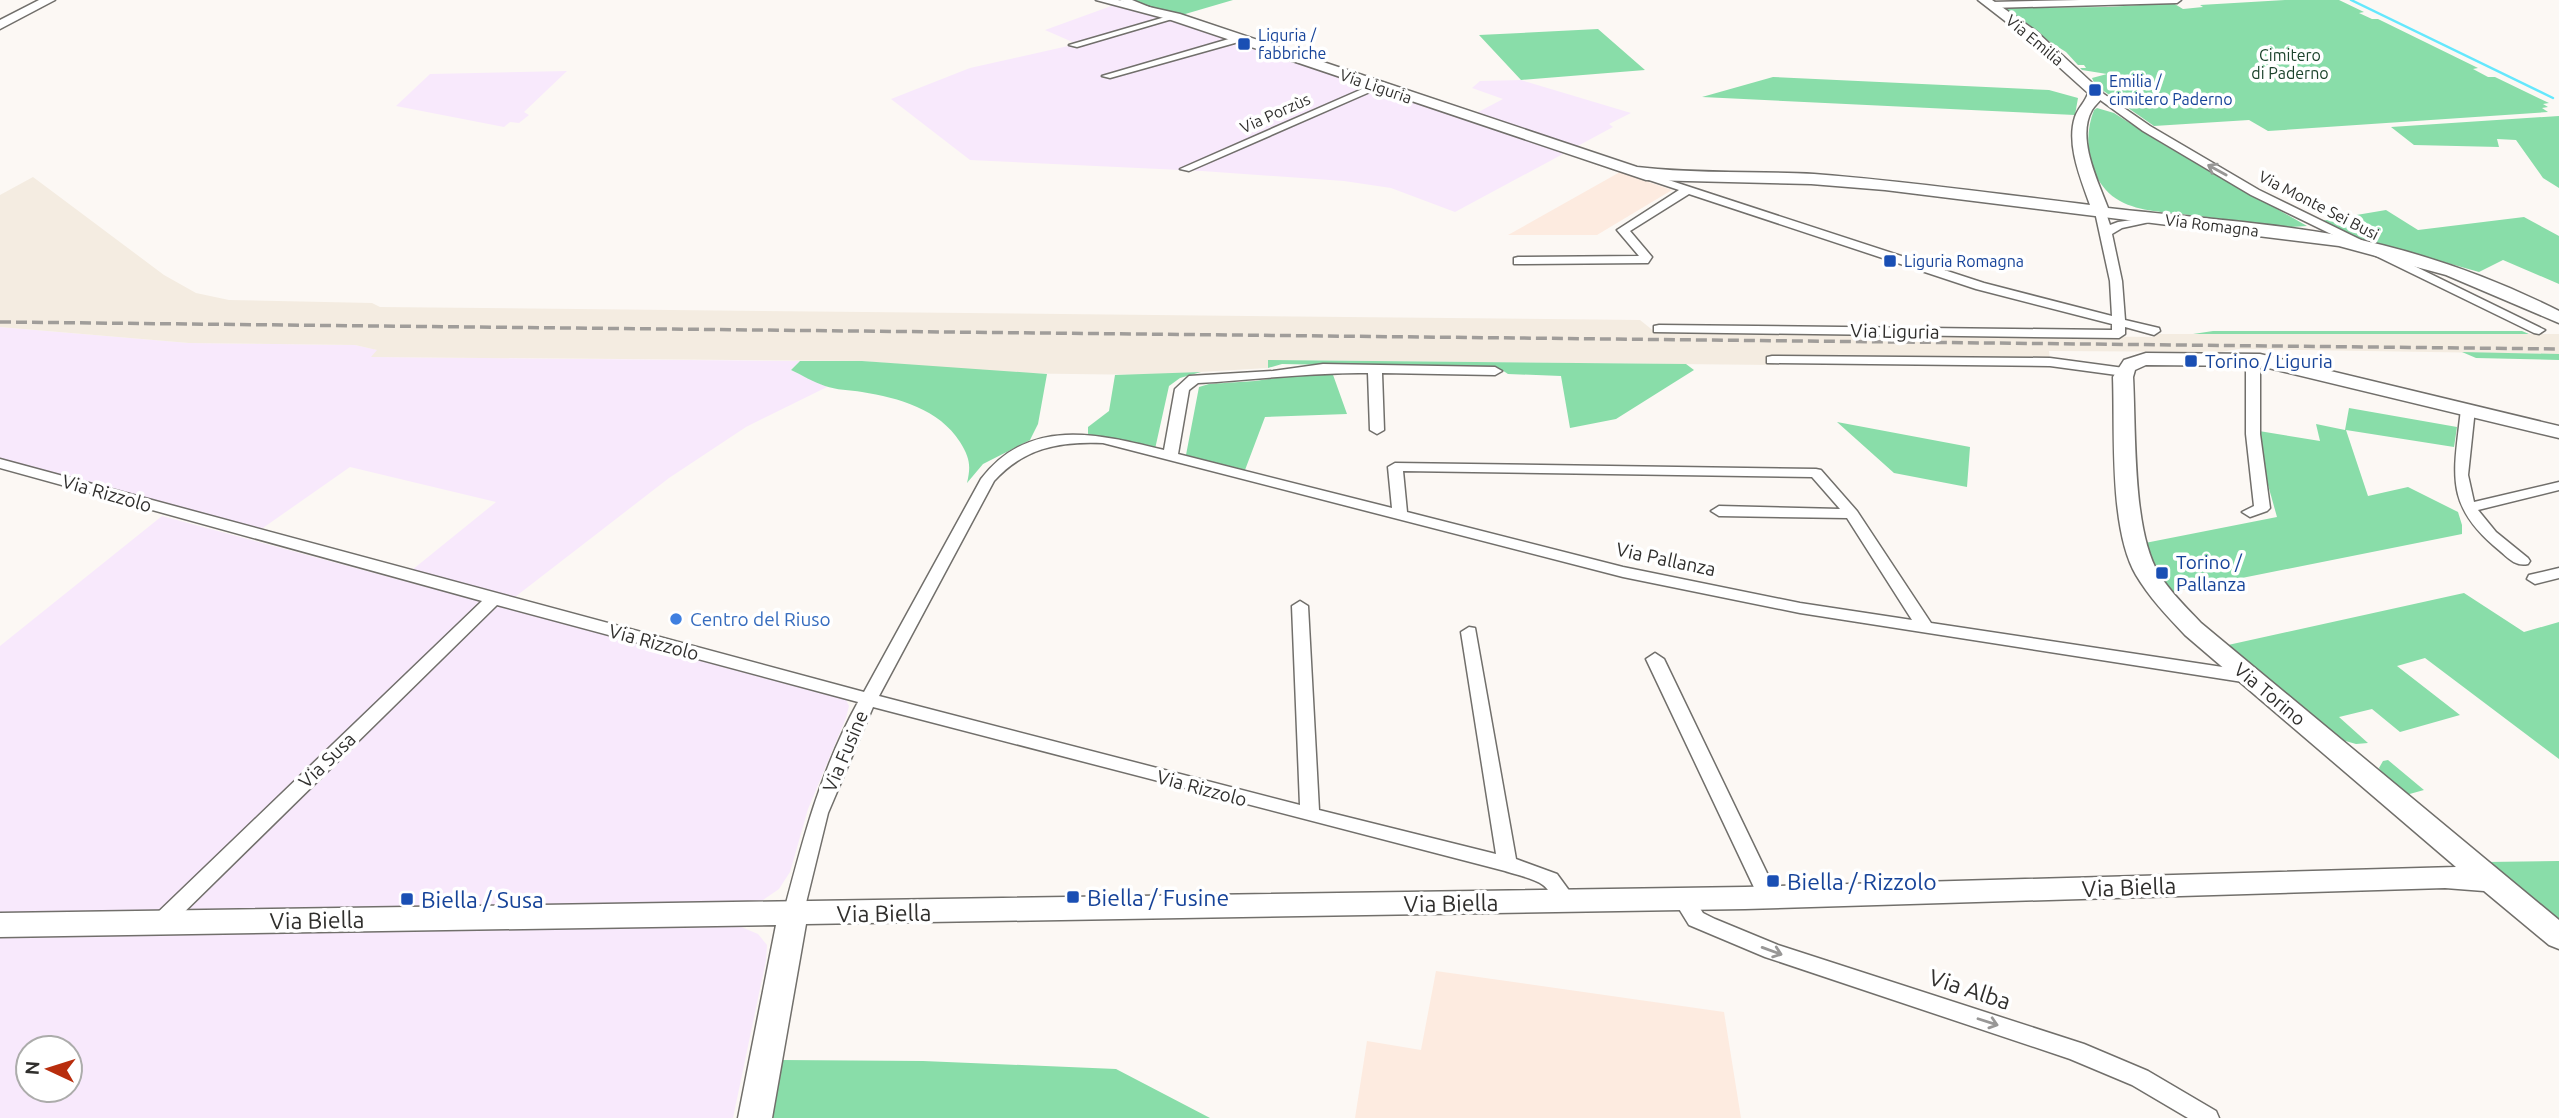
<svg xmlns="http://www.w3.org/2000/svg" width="2559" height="1118" viewBox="0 0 2559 1118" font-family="Ubuntu,sans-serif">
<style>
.commercial{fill:#fdebe0}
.industrial{fill:#f8e9fc;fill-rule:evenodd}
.built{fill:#f4ece1}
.green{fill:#89dda9}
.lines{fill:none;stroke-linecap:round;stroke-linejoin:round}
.stream{stroke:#65e8fd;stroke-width:2.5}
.street-casing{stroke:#716f6b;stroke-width:3}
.secondary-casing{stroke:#716f6b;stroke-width:3}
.street{fill:#fff;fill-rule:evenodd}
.secondary{fill:#fff;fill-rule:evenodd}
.rail{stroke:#a09d9a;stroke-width:3.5;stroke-dasharray:11 5;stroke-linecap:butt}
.oneway{stroke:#989796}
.transit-dot{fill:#1a4fb4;stroke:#fff;stroke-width:2.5}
.shop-dot{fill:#3f7fe0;stroke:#fff;stroke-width:2.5}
.labels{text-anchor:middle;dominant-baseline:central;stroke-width:7;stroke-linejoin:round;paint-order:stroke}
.far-transit-label{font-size:16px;fill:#164399;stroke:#fff;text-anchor:start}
.far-street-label{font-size:16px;fill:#302f2d;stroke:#fff}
.far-park-label{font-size:16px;fill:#1c432c;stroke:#fff}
.street-label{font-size:19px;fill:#302f2d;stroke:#fff}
.transit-label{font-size:19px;fill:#164399;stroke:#fff;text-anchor:start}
.shop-label{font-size:19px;fill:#366cbe;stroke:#fff;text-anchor:start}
.near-transit-label{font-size:23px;fill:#164399;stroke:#fff;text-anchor:start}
.near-street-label{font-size:23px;fill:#302f2d;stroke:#fff}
</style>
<rect width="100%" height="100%" fill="#fcf8f4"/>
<path class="commercial" d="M1620 172 1672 190 1597 235H1508Z
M1436 971 1724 1012 1741 1118H1355L1367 1041 1421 1050Z"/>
<path class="industrial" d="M1114 5 1167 17 1465 119 1503 99 1472 88 1480 81 1521 80 1631 113 1609 124 1613 127 1455 212 1391 188 1344 181 1202 171 970 160 891 99 970 68 1077 44 1045 30Z
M567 71 524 112 529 115 519 123 510 122 504 127 396 106 430 74Z
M0 327 189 343 355 345 378 350 372 357 800 361 791 370 827 387 746 427 669 478 515 597 412 570 496 502 350 467 260 530 0 461Z
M162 516 846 700 849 706 846 718 808 809 790 872 779 889 763 900 747 905 0 917V646Z
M739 926 758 934 767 945 766 960 733 1118H0V937L377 928ZM28 1048H70V1090H28Z"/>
<path class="built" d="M33 177 164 275 196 293 229 300 372 303 380 307 1640 320 1655 332 2154 337 2153 334H2559V354L2239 349 2220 352 2049 351 2050 360 1771 357 1774 365 1269 360 1268 368 1149 375 1002 373 862 361 371 357 377 350 355 345 189 343 0 327V195Z"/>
<path class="green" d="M1127 0H1233L1175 17Z
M2285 0H2339L2364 12 2359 13 2372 19H2378L2478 68 2473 69 2488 77H2495L2549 103 2543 104 2548 107 2542 108 2548 112 2268 131 2249 120 2154 126 2095 85 2092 78 2107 74 2082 70 2080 68H2086L2084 65H2078L2066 52 2009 16 2004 8 2108 7 2173 3 2183 9 2203 7 2200 5Z
M1598 29 1645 70 1521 80 1479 35Z
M1773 77 2049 90 2078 98 2075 115 1702 97Z
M2097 108 2114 113 2161 143 2307 226 2291 227C2257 223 2223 219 2189 215 2166 212 2140 212 2120 201 2088 183 2082 140 2094 110Z
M2559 116V188L2543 178 2516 140 2497 139 2499 147 2414 145 2391 127Z
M2386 210 2418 230 2524 217 2559 236V284L2503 260 2479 272 2331 230 2315 222Z
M2213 331H2522L2529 334H2193Z
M2462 352 2559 354V360L2476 358Z
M1268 360 1686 364 1694 370 1616 419 1570 428 1561 376 1508 374 1499 368 1282 364 1268 368Z
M800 361H862L1047 374 1038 424 1030 440 983 464 967 483C971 466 970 458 960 442 939 409 899 398 862 392 850 390 836 390 825 386 813 382 802 375 791 370Z
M1201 372 1180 378 1169 386 1155 449 1088 434V427L1109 411 1115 375Z
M1317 372H1332L1347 414 1265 417 1245 470 1186 455 1199 387 1209 384 1255 381Z
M2349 408 2457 427 2454 447 2346 430 2368 496 2408 487 2458 512 2462 525V534L2172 592 2161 577 2145 543 2277 517 2261 460 2259 431 2320 441 2316 424 2345 430Z
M1837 422 1970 447 1967 487 1894 473Z
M2464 593 2524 632 2559 622V759L2425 658 2397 666 2460 715 2400 732 2372 709 2339 717 2368 743 2356 744 2342 740 2228 645Z
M2388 760 2424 790 2406 795 2385 777 2379 768 2383 761Z
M2559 861V923L2486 862Z
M781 1060 923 1061 1116 1069 1210 1118H770Z"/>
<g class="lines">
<path class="stream" d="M2351 0 2553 98"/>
<g class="street-casing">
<path id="street" d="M1119 0H1132L1154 9 1147 11Z
M2080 0H2181L2177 3 1991 8 1987 5 1991 2Z
M1172 15 1179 17 1077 47 1069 45Z
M1239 36 1244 39 1242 41 1110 78 1102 76Z
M1376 83 1381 86 1379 88 1189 171 1180 169Z
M2092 90H2098L2150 126 2259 190 2545 330 2539 334 2534 333 2251 195 2143 131 2092 94Z
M1641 171 1984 283 2112 316 2110 281 2095 212 2105 210 2110 225 2118 222 2159 216V220L2122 228 2112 234 2122 281 2125 320 2159 328 2160 331 2154 335 2125 327V334L2119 338 1654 332V326L1659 325 2112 330V324L1976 289 1689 194 1630 231 1652 257 1648 263 1514 264V258L1518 257 1639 256 1617 230 1679 190 1637 176V172Z
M2253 355 2260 359V434L2270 508 2267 511 2250 517 2242 512 2254 506 2246 434V359Z
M1772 356 2050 358 2124 368 2131 372 2124 376 2050 366 1767 363V357Z
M1323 364 1495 367 1502 371 1495 375 1382 373 1384 430 1377 434 1370 430 1368 373C1311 372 1255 380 1198 383L1189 390 1178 454 1392 508 1388 467 1395 463 1816 469 1821 470 1857 511 1931 623 2249 671 2255 673 2258 677 2255 681 2249 683 1800 613 1623 577 1103 443C1059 441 1024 448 994 481L879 696 1300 805 1292 606 1300 601 1308 606 1319 810 1496 854 1461 632 1469 627 1475 628 1516 859 1557 874 1576 900 1573 906C1555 912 1555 894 1543 885 1534 878 1516 875 1505 871L873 707 828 813 803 915 800 921 793 923 786 921 783 915C802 842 821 769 858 702L497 605 167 929 160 931 153 929 150 923 153 917 482 601 0 468V459L864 692 981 479C1029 416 1099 434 1164 450L1175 389 1189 376 1273 371ZM1403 471 1812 477 1840 509 1719 506 1711 511 1719 516 1847 518 1912 620 1800 603 1623 567 1407 512Z
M2468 405 2475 409 2468 475 2474 502 2559 482V490L2478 510 2496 532 2528 558 2530 561 2528 564C2516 567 2508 558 2500 551 2443 505 2454 474 2461 409Z
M2559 568V578L2535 584 2527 579 2529 575Z
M1655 653 1664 659 1779 898 1776 904 1769 906 1762 904 1759 898 1646 659Z
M1683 891 1690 893 1703 913 1715 919 1778 945 2084 1044 2148 1071 2216 1111 2219 1118H2188L2132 1085 2070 1059 1765 957 1689 925 1673 899 1676 893Z"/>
</g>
<g class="secondary-casing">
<path id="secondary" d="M39 0H55L0 29V20Z
M1096 0H1118L1180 14 1637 167C1696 174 1755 171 1814 174 1906 181 1998 194 2090 205 2081 179 2066 145 2075 117 2078 108 2086 101 2088 93L2027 38 1978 0H1992L2037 32 2102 92 2103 97C2100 101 2095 105 2092 110 2076 138 2098 181 2108 208 2185 217 2265 222 2342 236 2417 251 2490 276 2559 311V323L2446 275 2339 246 1885 190 1811 184 1646 180 1171 20Z
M2146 353 2260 354 2559 426V438L2260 366 2146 365 2135 370 2133 377C2136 430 2132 531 2159 574 2171 593 2187 608 2201 623L2559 920V949L2549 945 2484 891 2445 888 1745 909 806 924 772 1118H738L776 925 0 937V913L1745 887 2456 867 2185 635C2167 616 2149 597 2136 575 2109 529 2115 432 2113 377L2124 360Z"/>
</g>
<use href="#street" class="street"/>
<use href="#secondary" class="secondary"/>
<path class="rail" d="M0 322 2559 349"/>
</g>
<defs><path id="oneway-shaft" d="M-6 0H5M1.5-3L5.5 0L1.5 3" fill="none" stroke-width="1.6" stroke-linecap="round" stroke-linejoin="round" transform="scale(1.75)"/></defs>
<g class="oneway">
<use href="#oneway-shaft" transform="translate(2217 170) rotate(-151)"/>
<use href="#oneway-shaft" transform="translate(1772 951) rotate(20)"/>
<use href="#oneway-shaft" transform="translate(1988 1022) rotate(18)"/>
</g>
<g class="transit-dot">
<rect x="1237" y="37" width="14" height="14" rx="3.5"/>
<rect x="2088" y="83" width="14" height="14" rx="3.5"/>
<rect x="1883" y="254" width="14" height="14" rx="3.5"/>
<rect x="2184" y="354" width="14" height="14" rx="3.5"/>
<rect x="2155" y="566" width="14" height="14" rx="3.5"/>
<rect x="1766" y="874" width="14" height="14" rx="3.5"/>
<rect x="1066" y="890" width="14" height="14" rx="3.5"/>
<rect x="400" y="892" width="14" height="14" rx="3.5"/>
</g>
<circle class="shop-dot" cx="676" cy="619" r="7"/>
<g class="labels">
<g class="far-transit-label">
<text x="1258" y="35">Liguria /<tspan x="1258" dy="18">fabbriche</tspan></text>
<text x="2109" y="81">Emilia /<tspan x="2109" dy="18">cimitero Paderno</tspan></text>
<text x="1904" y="261">Liguria Romagna</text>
</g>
<g class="far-street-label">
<text transform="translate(2035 40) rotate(40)">Via Emilia</text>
<text transform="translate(1376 86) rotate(19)">Via Liguria</text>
<text transform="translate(1275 113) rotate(-24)">Via Porzùs</text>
<text transform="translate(2319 205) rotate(27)">Via Monte Sei Busi</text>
<text transform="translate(2212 225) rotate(7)">Via Romagna</text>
</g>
<g class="far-park-label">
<text x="2290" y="55">Cimitero<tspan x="2290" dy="18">di Paderno</tspan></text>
</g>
<g class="street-label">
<text transform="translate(1895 331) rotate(1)">Via Liguria</text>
<text transform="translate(107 493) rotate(16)">Via Rizzolo</text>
<text transform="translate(1666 559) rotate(12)">Via Pallanza</text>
<text transform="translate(654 642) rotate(15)">Via Rizzolo</text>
<text transform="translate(2270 694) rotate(40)">Via Torino</text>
<text transform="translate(845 751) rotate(-67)">Via Fusine</text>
<text transform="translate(327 760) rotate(-44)">Via Susa</text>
<text transform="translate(1202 788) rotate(15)">Via Rizzolo</text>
</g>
<g class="transit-label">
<text x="2205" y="361">Torino / Liguria</text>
<text x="2176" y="562">Torino /<tspan x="2176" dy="22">Pallanza</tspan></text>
</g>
<g class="shop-label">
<text x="690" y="619">Centro del Riuso</text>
</g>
<g class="near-transit-label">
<text x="1787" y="881">Biella / Rizzolo</text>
<text x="1087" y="897">Biella / Fusine</text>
<text x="421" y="899">Biella / Susa</text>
</g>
<g class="near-street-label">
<text transform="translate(2129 887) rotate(-2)">Via Biella</text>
<text transform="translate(1451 903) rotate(-1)">Via Biella</text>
<text transform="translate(884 913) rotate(-1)">Via Biella</text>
<text transform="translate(317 920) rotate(-1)">Via Biella</text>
<text transform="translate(1970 989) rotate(18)">Via Alba</text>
</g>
</g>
<g transform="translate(49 1069) rotate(274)"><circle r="33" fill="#ffffff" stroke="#acacab" stroke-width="2"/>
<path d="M0-5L12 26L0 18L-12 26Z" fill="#b82d0d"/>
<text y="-10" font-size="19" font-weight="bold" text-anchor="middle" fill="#302f2d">N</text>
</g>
</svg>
